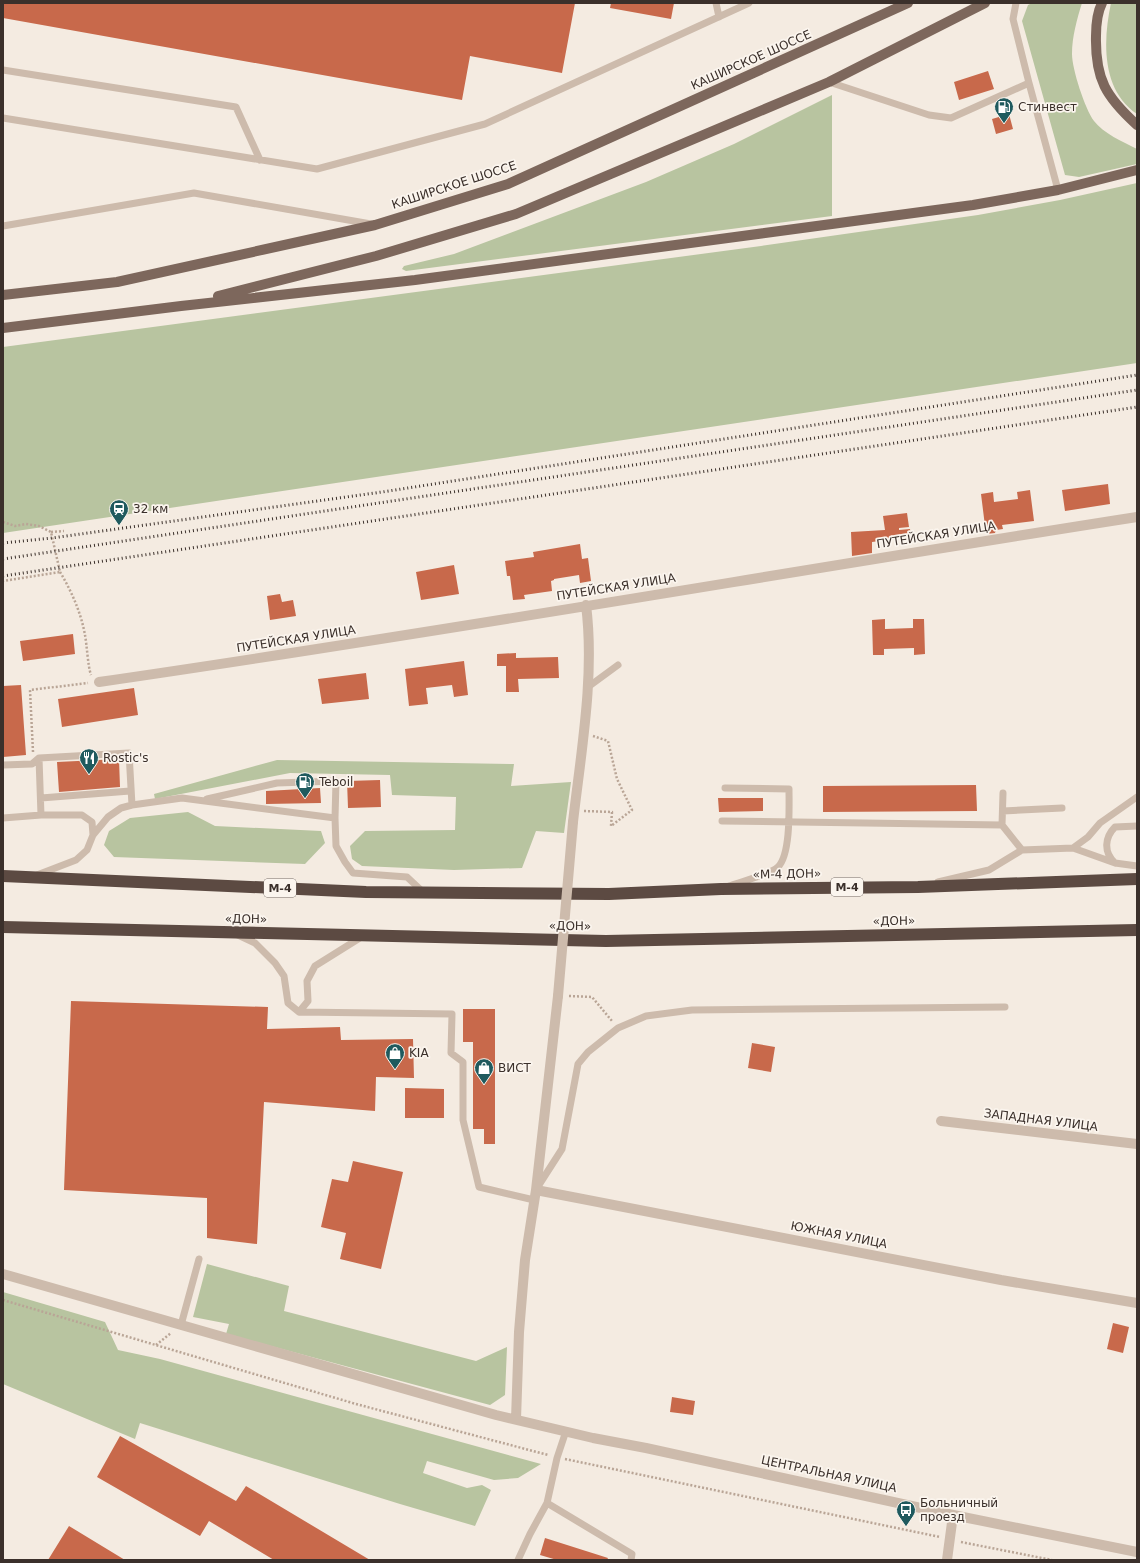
<svg xmlns="http://www.w3.org/2000/svg" width="1140" height="1563" viewBox="0 0 1140 1563" font-family="'DejaVu Sans',sans-serif">
<style>
.green{fill:#b8c4a0}
.building{fill:#c8694b}
.lines{fill:none;stroke-linecap:round;stroke-linejoin:round}
.path{stroke:#b9a596;stroke-width:2.5;stroke-dasharray:2 2;stroke-linecap:butt}
.lane{stroke:#cdbbac;stroke-width:7}
.street{stroke:#cdbbac;stroke-width:10}
.primary{stroke:#7d675c;stroke-width:10}
.highway{stroke:#5c4a42;stroke-width:12}
.rail{stroke:#3b302b;stroke-width:3;stroke-dasharray:1 3;stroke-linecap:butt}
.street-bridge{stroke:#cdbbac;stroke-width:10}
.labels{text-anchor:middle;dominant-baseline:central;stroke-width:3.5;stroke-linejoin:round;paint-order:stroke}
.shield{fill:#fbf5ee;stroke:#756b66;stroke-width:1}
.shield-label{font-size:11px;font-weight:bold;fill:#3b302b}
.street-label{font-size:12px;fill:#3b302b;stroke:#fbf5ee}
.poi-label{font-size:12px;fill:#3b302b;stroke:#fbf5ee;text-anchor:start}
</style>
<rect width="100%" height="100%" fill="#f4ebe1"/>
<path class="green" d="M1032 3H1082C1077 19 1072 37 1072 54 1072 69 1085 109 1094 121 1103 133 1123 142 1137 149V164L1079 177 1065 175 1022 21 1028 5Z
M1111 3H1137V114C1101 90 1103 40 1111 3Z
M832 95V216L406 271 402 269 404 266 454 254 646 182 734 144Z
M1137 183V363L3 533V347L761 246 978 215 1060 200Z
M277 760 514 764 511 786 571 782 564 833 536 831 522 868 454 870 362 866 352 859 350 846 365 831 455 830 456 797 392 795 390 775 290 773 155 799 154 794Z
M188 812 215 826 321 831 325 843 305 864 114 857 104 845 109 831 130 818Z
M207 1264 289 1286 284 1311 476 1361 507 1347 505 1395 490 1405 226 1334 229 1324 193 1317Z
M3 1292 105 1322 118 1350 160 1359 541 1464 518 1478 494 1480 427 1461 423 1473 467 1488 482 1485 491 1490 475 1526 400 1504 140 1423 135 1439 3 1384Z"/>
<path class="building" d="M3 3H575L562 73 470 56 462 100 3 18Z
M611 3H674L671 19 610 8Z
M988 71 994 89 959 100 954 82Z
M1009 114 1013 129 996 134 992 119Z
M1108 484 1110 504 1065 511 1062 490Z
M1030 490 1034 521 1002 525 1003 529 996 530 995 533 986 534 981 494 993 492 994 502 1018 499 1017 492Z
M907 513 909 527 899 528V530L910 529 911 537 872 542V553L852 556 851 532 885 530 883 516Z
M580 544 582 559 588 558 591 581 580 583 579 575 554 579V580L551 581 552 591 524 595 525 599 513 600 510 576H507L505 561 534 557 533 552Z
M454 565 459 594 421 600 416 572Z
M280 594 282 602 293 600 296 616 270 620 267 596Z
M885 619V629L913 628V619H924L925 654 914 655V648L884 649V655H873L872 620Z
M73 634 75 654 23 661 20 641Z
M516 653V658L558 657 559 678 518 679 519 692H506V666H497V654Z
M464 661 468 695 454 697 452 685 426 688 428 704 409 706 405 669Z
M366 673 369 699 322 704 318 679Z
M21 685 26 755 3 757V686Z
M134 688 138 715 62 727 58 699Z
M119 759 120 787 59 792 57 762Z
M380 780 381 807 348 808 347 781Z
M976 785 977 811 823 812V786Z
M320 788 321 803 266 804V791Z
M718 798H763V811L719 812Z
M71 1001 268 1007 267 1029 340 1027 341 1040 413 1039 414 1078 376 1077 375 1111 264 1102 257 1244 207 1238V1198L64 1190Z
M463 1009H495V1144H484V1129H473V1042H463Z
M752 1043 775 1047 771 1072 748 1068Z
M405 1088 444 1089V1118H405Z
M353 1161 403 1172 381 1269 340 1259 346 1233 321 1227 332 1179 348 1182Z
M1113 1323 1129 1327 1123 1353 1107 1349Z
M672 1397 695 1401 693 1415 670 1412Z
M120 1436 236 1501 246 1486 370 1560H274L209 1521 200 1536 97 1477Z
M69 1526 125 1560H48Z
M545 1538 608 1558 607 1560H557L540 1555Z"/>
<g class="lines">
<path class="path" d="M3 522 15 526 26 524 39 526 51 532 60 572 3 581
M51 532 64 531
M60 572C72 592 81 613 85 635 87 646 88 667 91 675
M593 736 608 741 617 779 632 810 611 826
M33 752 30 690 88 683
M584 811 612 812 611 826
M569 996 592 997 612 1021
M3 1300 356 1404 548 1455
M156 1345 171 1333
M565 1459 940 1537
M961 1542 1052 1560"/>
<path class="lane" d="M716 3 719 17
M3 70 236 107 260 160
M829 82 929 115 951 118 1029 83 1013 19 1016 3
M1029 83 1058 190
M3 118 317 169 485 124 749 3
M3 226 194 193 371 224
M588 687 618 665
M39 758 41 815H82L92 822 93 835
M3 765 32 764 39 758 129 753 132 805
M725 788 789 789C789 807 791 854 778 867 771 874 740 882 729 886
M1003 793 1002 825 1022 850
M41 798 130 791
M207 799 277 783 336 781 335 818
M1003 811 1062 808
M3 818 41 815
M722 821 1002 825
M1073 848 1088 837 1100 823 1137 797
M1115 863C1103 852 1105 837 1115 827L1137 826
M37 875 76 860 87 850 93 835 108 817 121 808 132 805 182 798 335 818 336 846 345 862 353 873 407 877 423 892
M938 882 989 870 1022 850 1073 848 1115 863 1137 866
M238 935 255 943 275 963 284 976 288 1003 299 1012 452 1014 451 1053 463 1062V1120L479 1187 534 1200
M299 1012 308 1001 307 981 315 966 363 936
M537 1188 562 1149 578 1064 588 1052 618 1028 646 1016 692 1010 1005 1007
M181 1325 199 1259
M566 1431 557 1458 547 1503 632 1554 631 1560
M518 1560 530 1534 547 1503"/>
<path class="street" d="M99 682C445 632 791 571 1137 517
M573 822C581 752 595 675 586 605
M941 1121 1137 1144
M536 1190 1001 1280 1137 1303
M3 1274 496 1415 593 1438 646 1448 953 1515 1137 1552
M516 1419 519 1332 525 1260 536 1190 558 996
M947 1560 953 1515"/>
<path class="primary" d="M1102 3C1097 13 1096 26 1096 36 1095 79 1106 97 1137 125
M3 295 117 282 375 225 508 184 908 3
M218 296 376 256 516 214 829 82 985 3
M3 328 181 306 415 280 973 205 1058 190 1137 170"/>
<path class="highway" d="M3 876 366 892 609 894 721 889 918 887 1137 879
M3 927 606 941 1137 930"/>
<path class="rail" d="M3 543 52 538 382 492 1137 375
M3 559 1137 390
M3 576 1137 407"/>
<path class="street-bridge" d="M558 996 573 822"/>
</g>
<defs>
<g id="fuel-pin" transform="scale(1)"><path d="M0 17L-7.5 6A9.5 9.5 0 1 1 7.5 6Z" fill="#1f5a5e" stroke="#fbf5ee"/><path d="M-5.5-6h7V0h2V4h1.3V-2.5L3-4.5l.8-.8L6-3V5H2.5V1h-1V6h-7ZM-4.2-4.7v3.2H.2V-4.7Z" fill="#fff"/></g>
<g id="station-pin" transform="scale(1)"><path d="M0 17L-7.5 6A9.5 9.5 0 1 1 7.5 6Z" fill="#1f5a5e" stroke="#fbf5ee"/><path d="M-3-6H3Q5-6 5-4V2Q5 4 3 4L4.5 6H3L1.5 4h-3L-3 6H-4.5L-3 4Q-5 4-5 2V-4Q-5-6-3-6ZM-3.5-4v3h7v-3ZM-3.5 1v1.5H-2V1ZM2 1v1.5H3.5V1Z" fill="#fff"/></g>
<g id="restaurant-pin" transform="scale(1)"><path d="M0 17L-7.5 6A9.5 9.5 0 1 1 7.5 6Z" fill="#1f5a5e" stroke="#fbf5ee"/><path d="M-5-6h1v4h1v-4h1v4h1v-4h1v5L-1.5 .5V6h-2V.5L-5-1ZM5-6V6H3V1.5H1.5Q1.5-4 5-6Z" fill="#fff"/></g>
<g id="shop-pin" transform="scale(1)"><path d="M0 17L-7.5 6A9.5 9.5 0 1 1 7.5 6Z" fill="#1f5a5e" stroke="#fbf5ee"/><path d="M-5-2.5h2.3a2.7 3.5 0 0 1 5.4 0H5L5.5 6h-11ZM-1.5-2.5h3a1.5 2.3 0 0 0-3 0Z" fill="#fff"/></g>
<g id="bus-pin" transform="scale(1)"><path d="M0 17L-7.5 6A9.5 9.5 0 1 1 7.5 6Z" fill="#1f5a5e" stroke="#fbf5ee"/><path d="M-5-6H5V4H4V6H2V4H-2V6H-4V4H-5ZM-3.5-4V0h7V-4ZM-3.5 1.2v1.5H-2V1.2ZM2 1.2v1.5H3.5V1.2Z" fill="#fff"/></g>
</defs>
<g fill-rule="evenodd">
<use href="#fuel-pin" x="1004" y="107"/>
<use href="#station-pin" x="119" y="509"/>
<use href="#restaurant-pin" x="89" y="758"/>
<use href="#fuel-pin" x="305" y="782"/>
<use href="#shop-pin" x="395" y="1053"/>
<use href="#shop-pin" x="484" y="1068"/>
<use href="#bus-pin" x="906" y="1510"/>
</g>
<g class="labels">
<g class="shield">
<rect x="831" y="878" width="32" height="18" rx="3"/>
<rect x="264" y="879" width="32" height="18" rx="3"/>
</g>
<g class="shield-label">
<text x="847" y="887">М-4</text>
<text x="280" y="888">М-4</text>
</g>
<g class="street-label">
<text transform="translate(751 60) rotate(-24)">КАШИРСКОЕ ШОССЕ</text>
<text transform="translate(454 185) rotate(-18)">КАШИРСКОЕ ШОССЕ</text>
<text transform="translate(936 535) rotate(-9)">ПУТЕЙСКАЯ УЛИЦА</text>
<text transform="translate(616 587) rotate(-9)">ПУТЕЙСКАЯ УЛИЦА</text>
<text transform="translate(296 639) rotate(-9)">ПУТЕЙСКАЯ УЛИЦА</text>
<text transform="translate(787 874) rotate(-1)">«М-4 ДОН»</text>
<text transform="translate(246 919) rotate(1)">«ДОН»</text>
<text transform="translate(894 921) rotate(-1)">«ДОН»</text>
<text transform="translate(570 926) rotate(1)">«ДОН»</text>
<text transform="translate(1041 1120) rotate(7)">ЗАПАДНАЯ УЛИЦА</text>
<text transform="translate(839 1235) rotate(11)">ЮЖНАЯ УЛИЦА</text>
<text transform="translate(829 1474) rotate(12)">ЦЕНТРАЛЬНАЯ УЛИЦА</text>
</g>
<g class="poi-label">
<text x="1018" y="107">Стинвест</text>
<text x="133" y="509">32 км</text>
<text x="103" y="758">Rostic's</text>
<text x="319" y="782">Teboil</text>
<text x="409" y="1053">KIA</text>
<text x="498" y="1068">ВИСТ</text>
<text x="920" y="1503">Больничный<tspan x="920" dy="14">проезд</tspan></text>
</g>
</g>
<rect width="1140" height="1563" fill="none" stroke="#3b302b" stroke-width="8"/>
</svg>
